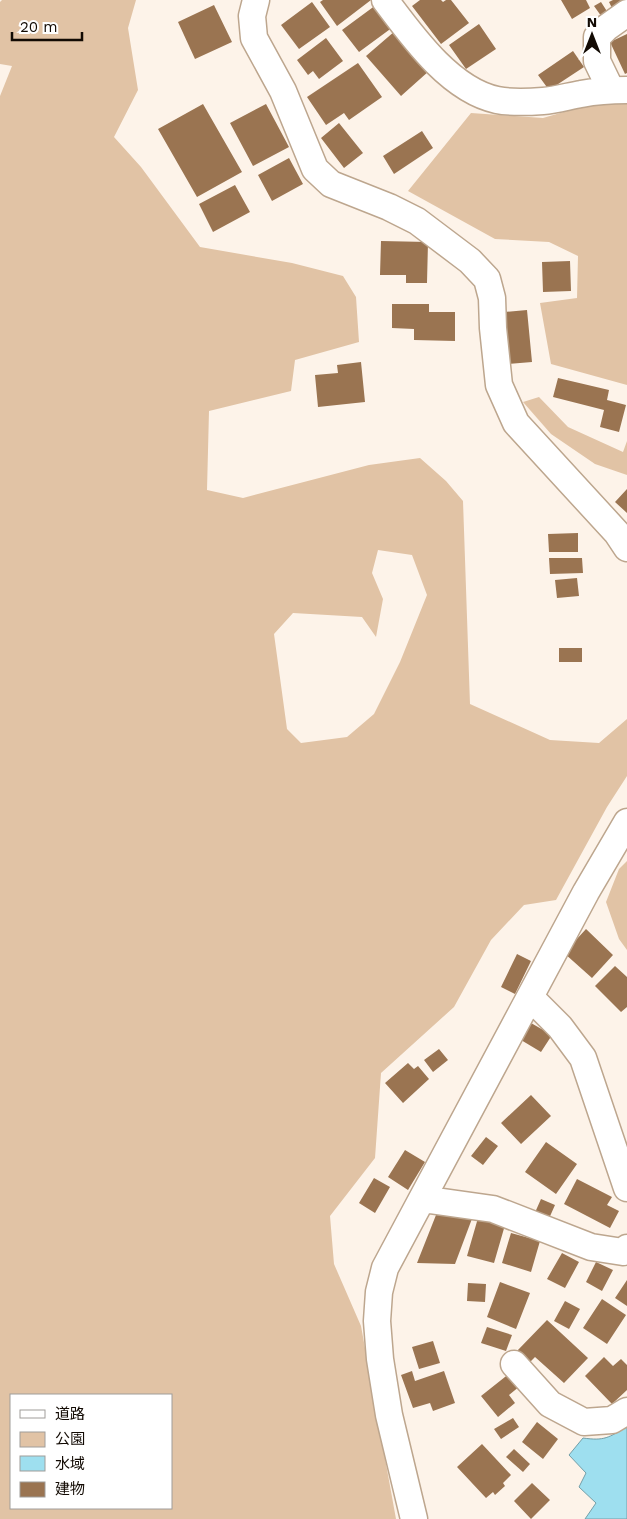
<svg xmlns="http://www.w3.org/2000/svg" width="627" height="1519" viewBox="0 0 627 1519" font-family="'Work Sans','Noto Sans JP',sans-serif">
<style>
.green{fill:#e1c3a5;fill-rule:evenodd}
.water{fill:#9edfef;stroke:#749fa8}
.building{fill:#9a7451}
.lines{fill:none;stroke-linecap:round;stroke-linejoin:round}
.minor-casing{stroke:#bda68e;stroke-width:29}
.minor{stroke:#fff;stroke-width:26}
</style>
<rect width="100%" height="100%" fill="#fdf3e9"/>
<path class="green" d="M2 0H136L128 28 138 90 114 137 141 167 200 247 292 263 343 276 356 297 359 342 295 360 291 391 209 411 207 490 243 498 369 465 420 458 446 481 463 501 470 704 550 740 599 743 627 719V776L607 807 556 900 524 905 491 940 454 1007 381 1073 375 1158 330 1216 334 1264 361 1326 396 1519H0V96L12 66 0 64V2ZM378 550 412 555 427 595 400 662 374 714 347 737 301 743 287 729 274 634 293 613 362 617 376 637 383 599 372 573ZM11 1395H171V1508H11Z
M619 96 627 98V385L551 364 540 303 577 298 578 256 549 242 495 239 408 191 471 113 543 118Z
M539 397 568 427 623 452 627 441V475L595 464 551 434 523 402Z
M627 861V950L619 939 606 902 619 869Z"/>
<path class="water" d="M627 1426V1519H585L596 1503 579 1487 586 1473 569 1455 583 1438C604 1441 609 1438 627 1426Z"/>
<path class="building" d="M323 0H371L337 26 320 2Z
M420 0H441L443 2 446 0H451L469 23 441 44 412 6Z
M561 0H586L590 8 572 19Z
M613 0H627V5L614 12 609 2Z
M312 2 330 27 299 49 281 25Z
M601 2 610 16 604 20 594 6Z
M214 5 232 42 195 59 178 22Z
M376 5 393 27 359 52 342 30Z
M479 24 496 49 466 69 449 45Z
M395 31 429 71 401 96 366 56Z
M627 34V73L625 74 610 42Z
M326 38 343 61 319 79 313 71 308 75 297 60Z
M573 51 584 67 549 90 538 75Z
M358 63 382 97 349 120 344 113 326 125 307 97Z
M203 104 242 172 197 197 158 129Z
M266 104 289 147 253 166 230 123Z
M339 123 363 153 344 168 321 138Z
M422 131 433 148 394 174 383 156Z
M289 158 303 184 272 201 258 175Z
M235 185 250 212 213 232 199 204Z
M381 241 428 242 427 283H406V275H380Z
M570 261 571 291 543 292 542 262Z
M392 304H429V312H455V341L414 340V329L392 328Z
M527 310 532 362 508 364 504 312Z
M361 362 365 402 318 407 315 375 338 373 337 365Z
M558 378 609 390 607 400 626 405 619 432 600 427 604 410 553 397Z
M627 489V513L615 502Z
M578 533V552H549L548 534Z
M549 558H582L583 573 550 574Z
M577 578 579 596 557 598 555 580Z
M559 648H582V662H559Z
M586 929 613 955 592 978 564 953Z
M517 954 531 961 515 994 501 987Z
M615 966 627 977V1007L621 1012 595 986Z
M531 1023 552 1035 541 1052 521 1040Z
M439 1049 448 1060 433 1072 424 1060Z
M408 1063 414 1069 418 1066 429 1079 403 1103 385 1083Z
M531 1095 551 1116 521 1144 501 1123Z
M486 1137 498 1146 483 1165 471 1156Z
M546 1142 577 1164 556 1194 525 1172Z
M405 1150 425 1162 408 1190 388 1177Z
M374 1178 390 1187 375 1213 359 1203Z
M577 1179 612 1197 607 1205 619 1211 610 1228 564 1204Z
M541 1199 555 1205 547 1223 533 1217Z
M436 1215 473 1216 455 1264 417 1263Z
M478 1218 505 1225 494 1263 467 1256Z
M511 1233 540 1241 531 1272 502 1263Z
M562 1253 579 1262 565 1288 547 1279Z
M596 1262 613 1270 602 1291 586 1282Z
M627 1280V1306L615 1298Z
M500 1282 530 1293 516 1329 487 1317Z
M468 1283 486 1284 485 1302 467 1301Z
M602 1299 626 1315 607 1344 583 1328Z
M565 1301 580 1309 569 1329 554 1321Z
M547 1320 588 1358 564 1383 535 1357 529 1363 517 1351Z
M487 1327 512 1335 506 1351 481 1343Z
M433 1341 440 1363 419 1369 412 1347Z
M604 1357 613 1366 621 1359 627 1365V1390L612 1404 585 1376Z
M412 1371 415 1381 444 1371 455 1403 433 1411 430 1403 413 1408 401 1375Z
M510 1373 520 1386 509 1395 515 1403 498 1417 481 1396Z
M513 1418 519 1427 501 1439 494 1429Z
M537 1422 558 1439 543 1459 522 1442Z
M482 1444 511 1475 503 1483 505 1486 495 1495 493 1492 486 1498 457 1467Z
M514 1449 530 1464 523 1472 506 1457Z
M532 1483 550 1500 531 1519 514 1501Z"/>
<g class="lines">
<g class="minor-casing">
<path id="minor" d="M256 0 252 16 254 38 283 91 315 169 331 184 389 207 417 221 470 261 487 279 492 298 493 328 499 385 516 423 617 533 627 548
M385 0C412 36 450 90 497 100 512 103 529 102 543 101 556 100 569 96 581 94 596 91 612 90 627 90
M611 90 597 61V37L606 28 627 13
M531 998 560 1027 583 1058 627 1188
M422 1199 493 1209 591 1247 623 1252 627 1248
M514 1364 550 1404 584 1422 612 1420 627 1411
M414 1519 389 1415 380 1359 377 1321 379 1292 385 1268 586 892 627 822"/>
</g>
<use href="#minor" class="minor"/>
</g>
<rect x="10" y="1394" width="162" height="115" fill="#ffffff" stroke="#a09d9a"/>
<rect x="20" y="1410" width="25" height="8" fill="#ffffff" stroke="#a09d9a"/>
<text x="55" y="1419" font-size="15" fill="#120a03">道路</text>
<rect x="20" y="1432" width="25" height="15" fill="#e1c3a5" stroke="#a09d9a"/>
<text x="55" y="1444" font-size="15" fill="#120a03">公園</text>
<rect x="20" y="1456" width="25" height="15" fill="#9edfef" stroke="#a09d9a"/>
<text x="55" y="1469" font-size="15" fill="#120a03">水域</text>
<rect x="20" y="1482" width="25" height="15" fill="#9a7451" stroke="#a09d9a"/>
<text x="55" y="1494" font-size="15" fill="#120a03">建物</text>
<g transform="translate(592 35)" stroke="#ffffff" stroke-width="4" paint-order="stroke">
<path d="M0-4L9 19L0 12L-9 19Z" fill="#120a03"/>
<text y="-8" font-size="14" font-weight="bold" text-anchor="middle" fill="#120a03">N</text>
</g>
<path d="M12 32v8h70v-8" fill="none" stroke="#120a03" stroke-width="2.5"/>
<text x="20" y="32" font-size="15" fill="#120a03" stroke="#ffffff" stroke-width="4" paint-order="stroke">20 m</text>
</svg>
